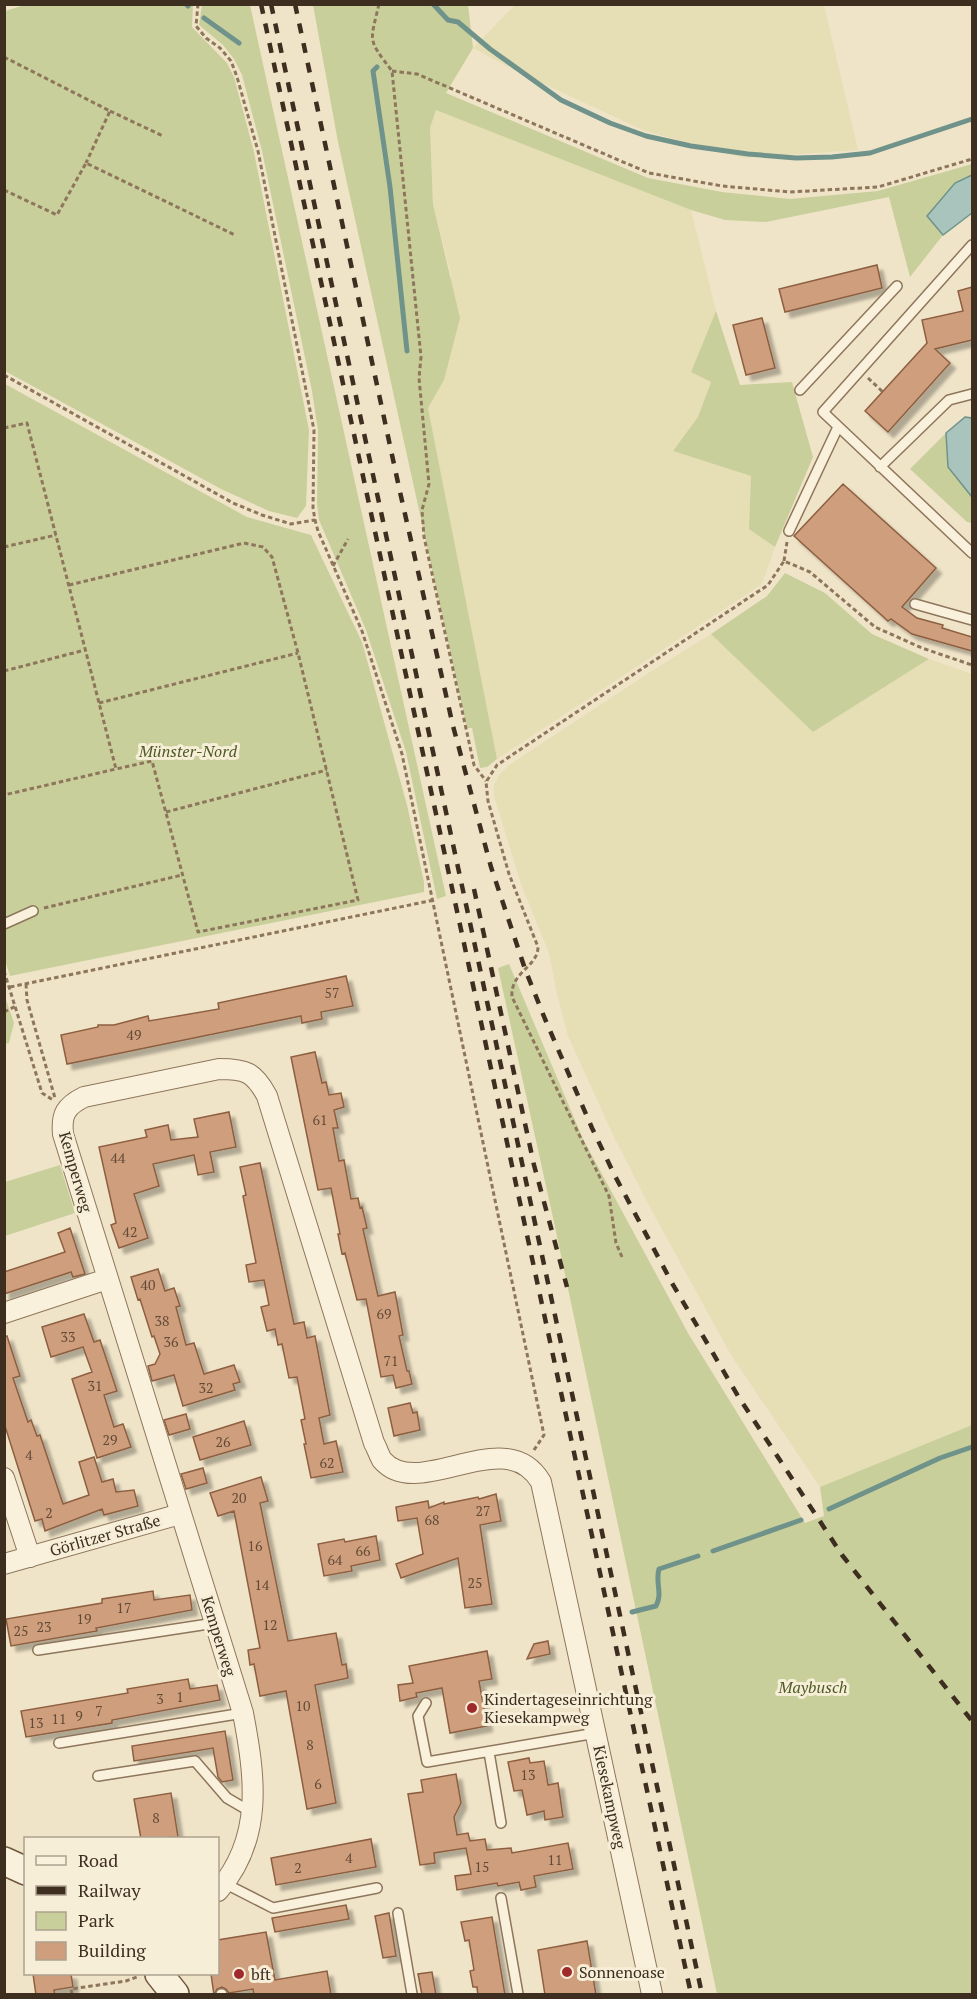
<svg xmlns="http://www.w3.org/2000/svg" width="977" height="1999" viewBox="0 0 977 1999" font-family="'PT Serif',serif">
<style>
.farmland{fill:#e6deb5}
.green{fill:#c9cf9b}
.water{fill:#a9c4bc;stroke:#6f938a;stroke-width:1.5}
.lines{fill:none;stroke-linecap:round;stroke-linejoin:round}
.stream{stroke:#6f938a;stroke-width:5}
.building{fill:#cf9f7d;stroke:#8d5f41;stroke-width:1.5;filter:url(#shadow)}
.lane-casing{stroke:#8d765c;stroke-width:12}
.street-casing{stroke:#8d765c;stroke-width:22}
.secondary-casing{stroke:#6f573f;stroke-width:30}
.path{stroke:#8d765c;stroke-width:3;stroke-dasharray:4.5 3;stroke-linecap:butt}
.lane{stroke:#faf1dc;stroke-width:9}
.street{stroke:#faf1dc;stroke-width:20}
.secondary{stroke:#faf1dc;stroke-width:27}
.rail{stroke:#3d2e20;stroke-width:4.5;stroke-dasharray:10 10;stroke-linecap:butt}
.poi-dot{fill:#9e2a2b;stroke:#f7eed8;stroke-width:2}
.labels{text-anchor:middle;dominant-baseline:central;stroke-width:6;stroke-linejoin:round;paint-order:stroke}
.number-label{font-size:14px;fill:#624a37}
.park-label{font-size:16px;font-style:italic;fill:#4d5a26;stroke:#f7eed8}
.street-label{font-size:16px;fill:#3d2e20;stroke:#f7eed8}
.poi-label{font-size:16px;fill:#3d2e20;stroke:#f7eed8;text-anchor:start}
</style>
<defs>
<filter id="shadow"><feDropShadow dx="5.5" dy="5.5" stdDeviation="1.5" flood-color="#0004"/></filter>
</defs>
<rect width="100%" height="100%" fill="#f0e4c8"/>
<path class="farmland" d="M515 5H824L858 150 744 158 645 131 520 73 473 48Z
M436 109 691 210 716 311 691 372 711 382 698 417 673 451 751 476 749 528 775 547 762 584 497 759 428 408 444 380 451 275 433 204 430 128Z
M711 634 813 732 929 659 972 674V1425L820 1487 731 1355 653 1213 614 1137 568 1036 557 994 549 953 521 884 494 796V785L500 774 509 765 650 672Z"/>
<path class="green" d="M28 4 193 5 192 27 227 63 234 77 254 152 309 430 306 506 297 518 269 511 221 489 5 371V11Z
M202 5H250L446 896 437 899 406 752 366 630 319 520 317 504 318 431 312 391 262 151 242 75 234 59 223 45 199 25Z
M313 5H468L473 48 446 93 648 178 722 192 790 199 878 191 972 164V175L955 183 927 216 943 235 910 277 889 197 766 222 725 220 691 210 436 110 430 128 433 204 460 318 444 380 428 408 497 759 487 767 480 768 472 728H467L338 142Z
M716 311 740 385 792 382 813 457 775 547 749 529 751 476 673 451 698 417 711 382 691 372Z
M5 384 247 517 311 535 362 642 407 805 424 882V892L10 976 5 960V928L37 914 31 909 5 921Z
M946 433 948 467 972 497V523L967 522 910 469Z
M785 573 825 593 872 634 929 659 813 732 711 634 767 596Z
M509 964 583 1139 688 1333 805 1523 824 1516 820 1487 972 1425V1994H717L555 1227 498 968Z
M5 997 14 1023 9 1043 5 1044Z
M60 1165 75 1213 5 1236V1182Z"/>
<path class="water" d="M972 175V213L943 235 927 216 955 183Z
M965 417 972 418V497L948 467 946 433Z"/>
<g class="lines">
<path class="stream" d="M186 4 188 6
M433 4 448 20 458 22 490 49 561 100 610 123 646 136 691 146 748 154 796 158 832 157 870 153 972 119
M204 18 239 43
M377 67 373 71 390 187 407 351
M829 1509 940 1458 972 1447
M713 1551 801 1520
M632 1612 656 1606C663 1594 655 1582 659 1569L698 1556"/>
</g>
<path class="building" d="M877 265 882 288 785 312 779 289Z
M972 287V340L935 349 950 363 888 432 865 411 927 343 922 320 963 311 958 291Z
M762 318 775 368 746 375 733 325Z
M843 484 936 568 902 607 917 618 943 625 942 628 972 637V651L912 634 891 619 888 621 794 536Z
M346 976 353 1006 321 1012 322 1019 302 1023 301 1016 67 1064 61 1035 98 1027V1025H114L148 1016 149 1021 219 1009 218 1003Z
M315 1052 322 1083 326 1082 329 1095 341 1093 344 1107 334 1110 338 1128H333L339 1161 344 1160 351 1199 358 1198 360 1208 362 1207 367 1228 363 1229 378 1296 395 1292 403 1335 399 1336 407 1371H409L412 1384 396 1388 393 1375 381 1377 366 1299 357 1300 345 1253 342 1254 338 1234H340L331 1188 318 1190 291 1057Z
M229 1112 236 1147 210 1152 214 1172 198 1175 194 1155 153 1164 159 1186 134 1194 148 1238 119 1248 111 1225 116 1223 99 1147 147 1137 145 1130 168 1125 171 1140 198 1137 194 1119Z
M260 1163 294 1324 304 1322 307 1338 315 1336 330 1415 319 1418 324 1444 336 1441 343 1472 311 1478 304 1444H306L301 1420 305 1419 297 1377 289 1378 282 1344 278 1345 275 1329 267 1331 261 1307 269 1305 264 1280 249 1282 246 1265 256 1263 243 1196 246 1195 240 1167Z
M70 1228 85 1274 73 1277 71 1272 4 1294V1272L65 1252 58 1233Z
M158 1269 165 1291 174 1288 180 1306 176 1307 186 1345 194 1343 204 1374 234 1365 240 1382 233 1384 235 1390 183 1406 174 1375 152 1381 148 1366 155 1364 160 1354 154 1336 152 1337 140 1299 138 1300 131 1277Z
M84 1314 94 1342 100 1340 117 1391 104 1395 114 1427 123 1424 131 1447 97 1458 72 1379 92 1372 83 1347 51 1357 42 1327Z
M7 1336 20 1376 13 1378 28 1422 31 1420 37 1436 40 1435 63 1504 89 1495 79 1462 94 1457 102 1482 113 1479 116 1492 134 1490 138 1506 104 1515 102 1509 45 1531 42 1519 35 1521 4 1423V1337Z
M410 1403 413 1413 417 1412 420 1430 394 1436 388 1408Z
M186 1414 190 1429 169 1435 164 1420Z
M244 1421 251 1445 200 1460 193 1437Z
M203 1468 207 1483 186 1489 181 1474Z
M261 1477 268 1501 260 1503 288 1641 336 1633 342 1665 346 1664 348 1678 315 1685 336 1803 307 1809 286 1691 260 1696 254 1664 250 1665 248 1650 260 1648 234 1511 218 1516 210 1493Z
M496 1494 501 1521 480 1525 492 1604 465 1608 458 1558 401 1578 396 1564 423 1554 417 1518 398 1521 396 1507 428 1501 429 1508 444 1502V1504L478 1497 479 1499Z
M376 1536 380 1560 351 1566 352 1571 324 1576 318 1544 344 1539 345 1542Z
M153 1591 154 1600 190 1595 192 1610 96 1628 97 1631 11 1646 6 1619 102 1603V1599Z
M548 1641 550 1654 527 1659 534 1644Z
M487 1651 492 1679 479 1681 487 1726 450 1733 442 1688 416 1693 417 1697 400 1701 398 1685 413 1683 409 1666Z
M188 1679 190 1689 217 1685 220 1700 112 1720V1723L26 1737 21 1711 128 1693 127 1689Z
M225 1731 233 1780 222 1782 218 1777 213 1748 134 1761 132 1746Z
M529 1758 530 1763 544 1761 548 1785 558 1783 563 1817 545 1820 544 1811 527 1815 522 1790 514 1791 508 1762Z
M456 1774 461 1803 454 1817 457 1835 468 1833 470 1841 485 1839 487 1850 511 1848 512 1853 568 1843 573 1869 534 1876 536 1887 521 1890 519 1882 498 1886 497 1883 457 1890 455 1876 471 1874 466 1848 434 1853 435 1863 420 1865 408 1794 423 1792 421 1780Z
M171 1793 178 1837 141 1839 134 1799Z
M371 1839 376 1867 276 1885 271 1858Z
M346 1905 349 1919 275 1932 272 1918Z
M389 1913 396 1956 383 1958 375 1916Z
M492 1917 505 1995H478L477 1987H473L470 1971 474 1970 469 1940 465 1941 461 1922Z
M266 1932 275 1980 327 1971 331 1995H254L253 1989 229 1993 226 1989 222 1987 217 1989 214 1995 211 1974H218V1940Z
M587 1941 596 1995H545L538 1950Z
M432 1972 436 1995H422L418 1974Z
M33 1974H71L73 1987 54 1990 55 1995H36Z"/>
<g class="lines">
<g class="lane-casing">
<path id="lane" d="M972 245 823 412 972 553
M800 390 897 286
M880 467 949 400 972 394
M789 531 838 427
M915 604 972 620
M4 924 33 911
M38 1650 215 1623
M426 1703 418 1716 427 1762 596 1733
M59 1743 243 1713
M489 1752 501 1823
M98 1776 195 1761 227 1798 251 1812
M224 1883 273 1908 377 1888
M501 1898 518 1994
M398 1913 412 1994
M221 1994H222"/>
</g>
<g class="street-casing">
<path id="street" d="M4 1313 107 1279
M4 1478 30 1557
M4 1564 180 1514
M218 1891C264 1838 255 1776 243 1713L63 1134C61 1114 66 1106 84 1097L219 1069C246 1069 254 1072 267 1096L374 1443C377 1448 379 1455 382 1460 419 1503 505 1421 541 1482L652 1994"/>
</g>
<g class="secondary-casing">
<path id="secondary" d="M4 1861 26 1871
M159 1974 175 1994"/>
</g>
<path class="path" d="M198 4 196 26 206 38 220 48 231 61 237 77 258 151 314 430 313 508 315 520 318 531 362 631 402 754 544 1435 534 1450
M379 4C370 43 367 38 392 71L421 357 419 378 429 484 422 510 424 537 474 765 486 781
M4 57 110 111 86 163
M392 71 417 74 649 173 722 186 790 192 878 187 972 159
M110 111 163 136
M4 190 57 215 86 163 235 235
M4 375 233 503 262 515 291 524 315 520
M868 378 883 392
M4 428 27 423 116 769 4 795
M4 547 56 535
M784 561 787 542
M333 566 348 539
M69 585 244 543 263 547 272 557 298 653 358 900 198 932 152 761 116 769
M4 671 85 650
M99 703 298 653
M166 812 327 770
M44 908 182 875
M4 971 42 1093 53 1100
M26 984 27 1000 55 1098
M10 987 434 900
M4 1012 16 1006
M622 1257 616 1243 609 1196 512 997C510 972 538 967 538 947L509 874 488 801 486 782 497 765 768 585 784 561 810 572 875 627 922 648 972 665
M72 1994 71 1989 126 1981 137 1977"/>
<use href="#lane" class="lane"/>
<use href="#street" class="street"/>
<use href="#secondary" class="secondary"/>
<path class="rail" d="M261 4 691 1994
M271 4 702 1994
M295 4 400 492 453 726 491 867 525 969 545 1019 592 1128 615 1176 672 1283 738 1396 842 1555 972 1721
M474 889 534 1165 567 1287"/>
</g>
<g class="poi-dot">
<circle cx="472" cy="1708" r="6"/>
<circle cx="567" cy="1972" r="6"/>
<circle cx="239" cy="1974" r="6"/>
</g>
<g class="labels">
<g class="number-label">
<text x="332" y="992">57</text>
<text x="134" y="1034">49</text>
<text x="320" y="1119">61</text>
<text x="118" y="1157">44</text>
<text x="130" y="1231">42</text>
<text x="148" y="1284">40</text>
<text x="384" y="1313">69</text>
<text x="162" y="1320">38</text>
<text x="68" y="1336">33</text>
<text x="171" y="1341">36</text>
<text x="391" y="1360">71</text>
<text x="95" y="1385">31</text>
<text x="206" y="1387">32</text>
<text x="110" y="1439">29</text>
<text x="223" y="1441">26</text>
<text x="29" y="1454">4</text>
<text x="327" y="1462">62</text>
<text x="239" y="1497">20</text>
<text x="483" y="1510">27</text>
<text x="49" y="1512">2</text>
<text x="432" y="1519">68</text>
<text x="255" y="1545">16</text>
<text x="363" y="1550">66</text>
<text x="335" y="1559">64</text>
<text x="475" y="1582">25</text>
<text x="262" y="1584">14</text>
<text x="124" y="1607">17</text>
<text x="84" y="1618">19</text>
<text x="270" y="1624">12</text>
<text x="44" y="1626">23</text>
<text x="21" y="1630">25</text>
<text x="180" y="1696">1</text>
<text x="160" y="1698">3</text>
<text x="303" y="1705">10</text>
<text x="99" y="1710">7</text>
<text x="79" y="1715">9</text>
<text x="59" y="1718">11</text>
<text x="36" y="1722">13</text>
<text x="310" y="1744">8</text>
<text x="528" y="1774">13</text>
<text x="318" y="1783">6</text>
<text x="156" y="1817">8</text>
<text x="349" y="1857">4</text>
<text x="555" y="1859">11</text>
<text x="482" y="1866">15</text>
<text x="298" y="1867">2</text>
</g>
<g class="park-label">
<text x="188" y="751">Münster-Nord</text>
<text x="813" y="1687">Maybusch</text>
</g>
<g class="street-label">
<text transform="translate(76 1172) rotate(74)">Kemperweg</text>
<text transform="translate(105 1535) rotate(-16)">Görlitzer Straße</text>
<text transform="translate(219 1636) rotate(73)">Kemperweg</text>
<text transform="translate(610 1797) rotate(78)">Kiesekampweg</text>
</g>
<g class="poi-label">
<text x="484" y="1699">Kindertageseinrichtung<tspan x="484" dy="18">Kiesekampweg</tspan></text>
<text x="579" y="1972">Sonnenoase</text>
<text x="251" y="1974">bft</text>
</g>
</g>
<rect width="977" height="1999" fill="none" stroke="#3d2e20" stroke-width="12"/>
<rect x="24" y="1837" width="195" height="138" fill="#f7eed8" stroke="#ada18e" stroke-width="1.5"/>
<rect x="36" y="1856" width="30" height="9" fill="#faf1dc" stroke="#ada18e" stroke-width="1.5"/>
<text x="78" y="1867" font-size="18" fill="#3d2e20">Road</text>
<rect x="36" y="1886" width="30" height="9" fill="#3d2e20" stroke="#ada18e" stroke-width="1.5"/>
<text x="78" y="1897" font-size="18" fill="#3d2e20">Railway</text>
<rect x="36" y="1912" width="30" height="18" fill="#c9cf9b" stroke="#ada18e" stroke-width="1.5"/>
<text x="78" y="1927" font-size="18" fill="#3d2e20">Park</text>
<rect x="36" y="1942" width="30" height="18" fill="#cf9f7d" stroke="#ada18e" stroke-width="1.5"/>
<text x="78" y="1957" font-size="18" fill="#3d2e20">Building</text>
</svg>
